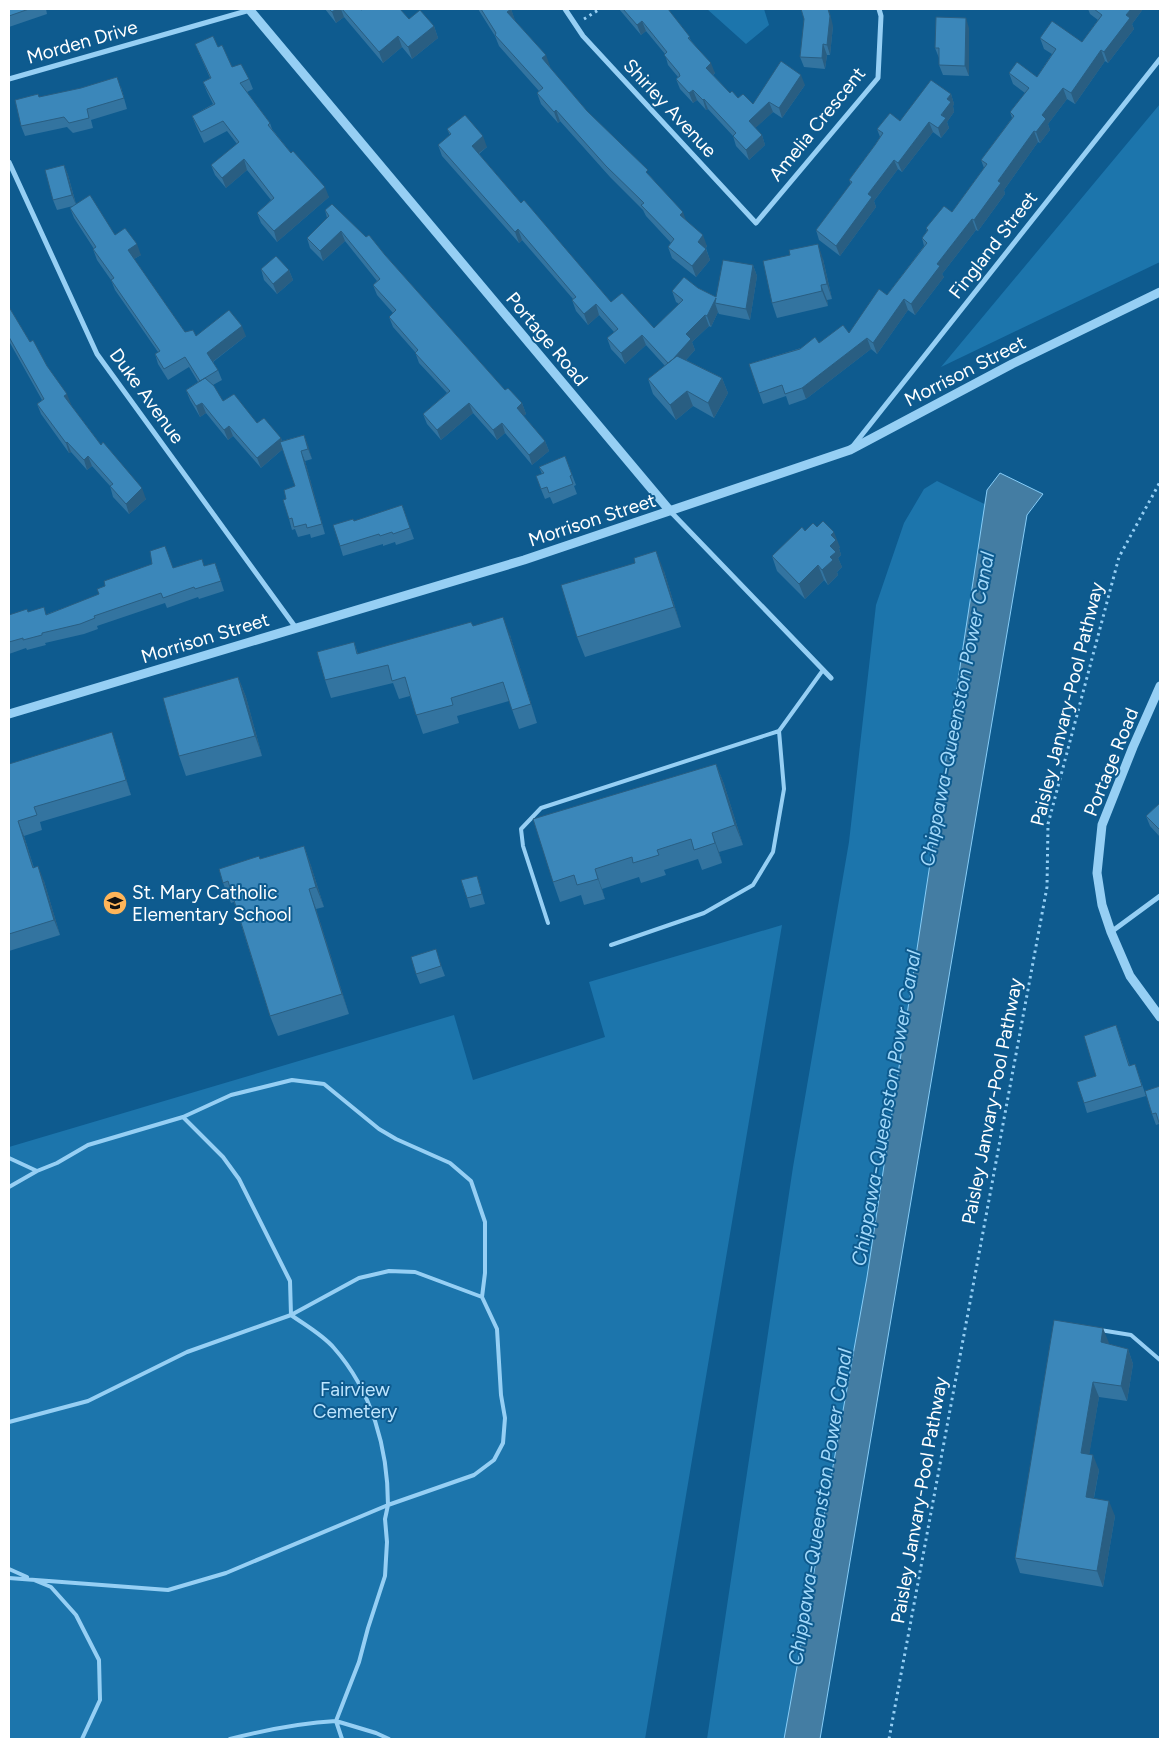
<svg xmlns="http://www.w3.org/2000/svg" width="1169" height="1748" viewBox="0 0 1169 1748" font-family="Figtree,sans-serif">
<style>
.green{fill:#1c75ac}
.water{fill:#447da3;stroke:#87cdf8}
.lines{fill:none;stroke-linecap:round;stroke-linejoin:round}
.path{stroke:#96cff4;stroke-width:3;stroke-dasharray:2.5 4;stroke-linecap:butt}
.service{stroke:#96cff4;stroke-width:4}
.minor{stroke:#96cff4;stroke-width:5}
.tertiary{stroke:#96cff4;stroke-width:9}
.wall{fill:#3374a0}
.shaded-wall{fill:#295e82}
.building{fill:#3b87ba;stroke:#295e82}
.labels{text-anchor:middle;dominant-baseline:central;stroke-width:4;stroke-linejoin:round;paint-order:stroke}
.street-label{font-size:19px;fill:#fff;stroke:#0e5b8f}
.poi-label{font-size:19px;fill:#fff;stroke:#0e5b8f;text-anchor:start}
.park-label{font-size:19px;fill:#bee5fe;stroke:#0e5b8f}
.water-label{font-size:20px;font-style:italic;fill:#a2d9fb;stroke:#0e5b8f}
</style>
<rect width="100%" height="100%" fill="#0e5b8f"/>
<path class="green" d="M707 9H764L769 25 746 44Z
M1160 104V262L941 367Z
M937 481 1003 513 792 1739H707L793 1167 849 842 876 605 904 523 924 489Z
M782 925 645 1739H9V1147L454 1015 473 1080 605 1037 589 982Z"/>
<path class="water" d="M1000 473 1043 494 1027 515 820 1739H784L867 1277 987 490Z"/>
<g class="lines">
<path class="path" d="M584 19 600 9
M889 1739 1047 887 1048 824 1119 557 1160 482"/>
<path class="service" d="M548 923 523 846 521 829 541 808 779 731
M611 945 704 913 753 885 773 852 784 789 779 731 823 670
M9 1158 37 1171 57 1163 88 1145 183 1117 231 1095 292 1080 324 1084 379 1129 396 1139 450 1163 471 1181 485 1222V1273L482 1297 497 1329 501 1395 505 1418 503 1443 494 1460 474 1475 388 1505 385 1519 387 1542 385 1576 368 1628 359 1662 336 1721 376 1733 389 1739
M9 1187 37 1171
M1100 1330 1131 1335 1160 1360
M9 1422 88 1401 187 1352 291 1315 359 1278 389 1271 415 1272 482 1297
M9 1569 27 1577
M9 1578 168 1590 226 1573 388 1505C388 1449 372 1391 334 1348 323 1335 305 1325 291 1315L290 1281 239 1179 223 1157 183 1117
M34 1580 51 1587 76 1615 99 1660 100 1700 82 1739
M230 1739C265 1730 300 1723 336 1721L342 1739"/>
<path class="minor" d="M565 9 583 36 756 223 878 78 881 16 879 9
M9 79 250 10
M9 162 97 354 296 628
M853 446 1160 59
M670 511 831 678
M1111 932 1160 896"/>
<path class="tertiary" d="M249 9 670 511
M1160 686 1133 747 1102 825 1097 873 1102 905 1111 932 1130 976 1160 1017
M9 714 524 560 850 450 1012 364 1160 292"/>
</g>
<path class="wall" d="M9 9H46L47 14 9 27Z
M325 9H360L361 10 409 19 434 26 438 38 412 59 402 47 383 63 344 17 336 23Z
M478 9H511L515 21 550 66 549 67 587 111 651 177 707 246 706 248 710 260 696 277 672 258 668 247 671 243 646 216 643 210 610 177 560 121 558 123 541 104 537 93 539 91 499 46 495 36Z
M619 9H668L715 73 713 75 730 93 738 98 753 104 805 85 782 118 773 112 755 128 762 135 765 145 749 160 736 146 733 136 708 109 706 110 697 100 693 103 680 89 676 79 678 77 668 65 665 54 646 31 641 35Z
M1088 9H1143L1132 24 1134 29 1108 63 1105 61 1075 104 1067 99 1048 124 1050 130 1040 143 1038 142 1004 190 1005 194 978 231 976 230 942 274 944 277 915 315 908 310 877 354 871 349 806 399 789 405 786 396 763 404 749 364 849 333 887 295 924 246 922 238 927 231 926 228 952 212 984 168 981 160 1012 118 1010 112 1025 93 1013 84 1009 73 1037 77 1052 54 1044 49 1040 38 1082 42 1098 20 1090 14Z
M833 26 830 55H827L825 69 804 67 800 57Z
M969 28V76L943 75 939 65V58L935 48Z
M195 44 218 47 232 67 249 79 253 89 247 92 270 123 272 129 291 153 329 197 277 242 261 223 257 213 271 200 247 170 226 188 215 175 211 165 237 144 227 131 204 143 196 126 192 116 213 104 207 92 203 82 210 78Z
M121 87 127 109 91 120 93 128 73 133 67 127 25 136 21 126 40 97Z
M951 94 954 104 953 106 954 112 947 122 949 128 941 138 933 132 902 172 898 169 874 201 876 207 840 256 819 240 816 230 851 184 849 180 875 145 880 137 877 129 900 121Z
M447 129 487 147 479 154 521 203 611 302 654 328 679 304 676 302 672 291 698 288 716 297 753 265 757 276 750 320 719 314 718 312 711 327 709 326 692 342 695 350 686 360 722 378 728 393 714 418 693 406 676 420 653 394 648 379 665 366 646 345 625 364 611 349 607 338 614 332 599 315 588 325 576 311 572 300 573 299 522 240 519 243 442 156 438 145 450 135Z
M64 165 68 175 76 204 141 255 134 259 185 332 196 336H246L213 362 218 370 222 380 213 385 223 401 281 438 282 441 304 435 312 459 305 461 325 534 311 538 310 534 298 537 295 529 292 530 289 519 286 499 295 486 283 449 261 468 233 436 228 440 206 413 200 417 190 400 186 390 198 382 189 367 168 380 158 364 155 354 158 352 115 290 111 280 97 260 93 249H94L74 218 70 208 73 206 57 210 53 200Z
M325 210 366 237 385 255 505 390 522 403 526 414 523 416 545 441 549 451 532 465 505 433 497 440 473 413 441 440 427 424 423 414 447 393 419 363 415 352 393 327 389 317 393 313 377 295 373 285 377 281 345 241 323 261 310 248 307 238 327 218Z
M790 255 823 259 832 299 827 300 828 306 777 318 772 303Z
M261 269 289 270 293 280 277 294 264 280Z
M9 307 30 342 47 366 70 404 101 445 146 499 129 514 113 497 110 486 92 466 87 470 71 452 69 453 41 414 37 404 42 400 10 343H9Z
M565 456 576 485 574 486 577 494 553 504 550 497 545 499 540 487 542 474 539 467Z
M402 505 414 539 396 545 395 542 383 546V544L343 556 340 546 354 521Z
M805 531 840 547 839 548 841 555 838 558 842 567 837 572 838 575 828 585 824 580 805 599 777 571 772 556Z
M215 563 224 591 199 599 198 597 167 608 165 603 97 626 98 629 84 634 45 643 46 645 27 650 26 648 9 654V615L28 612 47 614 173 568 205 566Z
M664 571 681 627 585 657 577 637Z
M473 626 510 635 537 723 519 729 509 701 457 716 459 723 423 734 410 696 399 699 393 683 331 698 325 680 354 642 358 654Z
M238 677 246 697 262 756 186 776 179 756Z
M117 748 131 795 40 822 42 830 24 836 34 868 44 881 60 935 9 951V764Z
M716 764 724 784 743 845 719 852 722 863 702 870 698 859 664 870 666 875 641 883 639 877 602 889 605 899 584 905 581 895 560 902 553 882Z
M1160 803V837L1150 826 1146 816Z
M304 846 311 866 324 907 316 909 349 1014 278 1036 270 1016 234 902 231 903 223 883 260 859Z
M477 876 485 904 470 908 467 898Z
M439 960 445 976 420 984 416 974Z
M1116 1025 1130 1066 1135 1064 1146 1096 1087 1113 1084 1103 1096 1076Z
M1160 1086 1159 1124 1156 1125 1152 1114Z
M1109 1344 1128 1349 1133 1364 1127 1401 1099 1397 1089 1454 1099 1470 1094 1498 1115 1516 1103 1587 1020 1573 1015 1558Z"/>
<path class="shaded-wall" d="M336 9H341L344 17 336 23 332 12Z
M511 9 515 20 511 23 507 12Z
M828 9H829L833 26 830 55 827 45Z
M1131 9H1143L1132 24 1134 29 1108 63 1104 52 1126 15Z
M966 18 969 28V76L965 66Z
M642 21 646 31 641 35 637 25Z
M434 26 438 38 412 59 408 47Z
M398 36 402 47 383 63 379 52Z
M823 44 827 55 825 69 822 58Z
M1101 50 1105 61 1075 104 1071 93Z
M546 55 550 66 546 69 542 58Z
M711 63 715 73 710 77 706 68Z
M801 75 805 85 782 118 779 108Z
M1063 88 1067 99 1048 124 1050 130 1040 143 1036 132 1042 115Z
M693 90 697 100 693 103 689 93Z
M951 94 954 104 953 106 954 112 947 122 949 128 941 138 938 128 947 99Z
M704 99 708 109 706 110 703 100Z
M769 102 773 112 752 131 749 121Z
M556 110 560 121 558 123 554 112Z
M929 122 933 132 902 172 898 163Z
M1034 131 1038 142 1004 190 1005 194 978 231 974 220 998 181Z
M762 135 765 145 749 160 746 150Z
M483 136 487 147 475 156 472 146Z
M244 159 247 170 226 188 222 178Z
M894 160 898 169 874 201 876 207 840 256 836 246 868 194Z
M64 165 68 175 76 205 72 195Z
M325 187 329 197 277 242 274 231Z
M683 212 687 223 680 215Z
M972 219 976 230 942 274 944 277 915 315 911 304 937 264Z
M518 229 522 240 519 243 515 232Z
M341 231 345 241 323 261 320 251Z
M703 235 707 246 702 253 698 242Z
M137 244 141 255 132 260 128 250Z
M818 244 823 259 832 299 827 284Z
M706 249 710 260 696 277 692 266Z
M753 265 757 276 750 320 746 309Z
M289 270 293 280 277 294 273 284Z
M821 285 827 300 828 306 822 291Z
M716 298 715 303 718 312 711 327 707 316Z
M904 299 908 310 877 354 873 343Z
M596 304 599 315 588 325 584 314Z
M705 315 709 326 692 342 695 350 673 374 669 363 686 334Z
M242 326 246 336 211 363 207 353Z
M642 335 646 345 625 364 621 353Z
M867 338 871 349 806 399 802 388Z
M722 378 728 393 714 418 708 403Z
M687 391 693 406 676 420 670 405Z
M67 394 71 404 68 406 64 396Z
M202 403 206 413 200 417 196 406Z
M469 403 473 413 441 440 437 430Z
M522 403 526 414 520 419 517 408Z
M502 423 505 433 497 440 493 430Z
M229 426 233 436 228 440 224 430Z
M304 435 308 445 312 459 308 449Z
M281 438 284 448 261 468 257 458Z
M545 441 549 451 532 465 529 455Z
M67 442 71 452 69 453 66 443Z
M301 451 305 461 325 534 322 524Z
M88 456 92 466 87 470 84 460Z
M142 488 146 499 129 514 126 504Z
M834 532 840 547 839 548 841 555 838 558 842 567 837 572 838 575 828 585 822 570 830 557V546L831 535Z
M656 551 664 571 681 627 674 607Z
M818 565 824 580 805 599 799 584Z
M503 617 510 635 537 723 531 704Z
M238 677 246 697 262 756 255 736Z
M112 732 117 748 131 795 126 780Z
M716 764 724 784 743 845 735 825Z
M18 821 24 836 38 883 33 868Z
M712 833 719 852 722 863 715 843Z
M304 846 311 866 324 907 316 887Z
M38 866 44 881 60 935 54 920Z
M595 869 602 889 605 899 598 879Z
M309 889 316 909 349 1014 342 994Z
M1103 1328 1109 1343 1106 1357 1101 1342Z
M1128 1349 1133 1364 1127 1401 1121 1386Z
M1093 1382 1099 1397 1087 1468 1081 1453Z
M1093 1455 1099 1470 1091 1512 1086 1497Z
M1109 1501 1115 1516 1103 1587 1097 1571Z"/>
<path class="building" d="M9 9H29L9 16Z
M329 9H336L332 12Z
M342 9H360L361 10 363 9H400L409 19 420 10 434 26 408 47 398 36 379 52Z
M481 9H511L507 12 546 55 542 58 587 111 648 170 646 172 683 212 680 215 703 235 698 242 706 249 692 266 668 247 674 239 641 205 644 203 606 166 556 110 554 112 537 93 543 88 495 35 496 33Z
M623 9H668L690 37 688 38 711 63 706 68 730 93 732 91 738 98 743 94 753 104 781 61 801 75 779 108 769 102 749 121 762 135 746 150 733 136 736 133 704 99 703 100 693 90 689 93 676 79 680 76 679 73 664 55 667 52 642 21 637 25Z
M801 9H828L830 16 827 45 823 44 822 58 800 57 804 19Z
M1094 9H1131L1126 15 1130 18 1104 52 1101 50 1071 93 1063 88 1042 115 1046 119 1036 132 1034 131 998 181 1001 183 974 220 972 219 937 264 940 266 911 304 904 299 873 343 867 338 802 388 785 394 782 385 759 393 749 364 800 349 815 337 819 343 843 325 849 333 879 289 887 295 927 243 922 238 928 230 926 228 944 206 952 212 987 164 981 160 1014 116 1010 112 1029 88 1009 73 1017 62 1037 77 1056 49 1040 38 1052 21 1082 42 1102 15Z
M936 17 966 18 965 66 939 65V48H935Z
M213 36 218 47 222 45 232 67 241 64 249 79 240 83 270 123 268 125 291 153 293 151 325 187 274 231 257 213 274 198 244 159 222 178 211 165 239 142 223 121 201 132 192 116 215 104 203 82 211 78 195 44Z
M117 77 124 98 87 109 89 118 69 123 64 117 21 126 15 100 38 94 39 97 81 88Z
M931 80 951 94 947 99 951 102 941 115 946 118 938 128 929 122 898 163 894 160 868 194 872 197 836 246 816 230 852 182 849 180 875 145 883 133 877 129 890 113 900 121Z
M465 115 483 136 472 146 521 203 524 200 611 302 622 293 654 328 683 300 672 291 684 277 698 288 716 297 723 260 753 265 746 309 715 303 716 298 707 316 705 315 686 334 691 339 673 359 668 363 642 335 621 353 607 338 618 329 596 304 584 314 572 300 576 297 518 229 515 232 438 145 451 134 447 129Z
M64 165 72 195 53 200 45 170Z
M90 195 115 235 125 228 137 244 128 250 185 332 193 330 196 336 229 310 242 326 207 353 218 370 200 381 185 357 164 369 155 354 160 351 111 280 114 278 93 249 96 247 70 208Z
M332 204 366 237 369 235 385 255 505 390 508 388 522 403 517 408 545 441 529 455 502 423 493 430 469 403 437 430 423 414 450 391 415 353 418 350 389 317 396 310 373 285 380 279 341 231 320 251 307 238 329 216 325 210Z
M818 244 827 284 821 285 822 291 772 303 763 261 790 255 789 250Z
M276 256 289 270 273 284 261 269Z
M9 307 30 342 33 340 47 366 67 394 64 396 101 445 103 442 142 488 126 504 110 486 113 484 88 456 84 460 67 442 66 443 37 404 44 399 9 337Z
M677 356 722 378 708 403 687 391 670 405 648 379Z
M205 378 214 386 223 401 234 394 257 423 264 418 281 438 257 458 229 426 224 430 202 403 196 406 186 390Z
M304 435 308 449 301 451 322 524 307 528 306 524 294 527 292 518 289 519 283 500 286 499 284 490 295 486 280 442Z
M565 456 572 475 570 476 573 484 549 493 547 487 541 489 536 476 544 473 539 467Z
M402 505 410 528 393 534 392 532 380 536 379 534 340 546 333 525 353 519 354 521Z
M823 521 834 532 831 535 836 540 830 546 836 552 830 557 833 560 822 570 818 565 799 584 772 556 802 527 805 531 813 523 817 527Z
M165 546 173 568 202 559 204 566 215 563 221 581 195 589 194 587 163 598 161 593 94 616 95 618 80 624 42 633V635L23 640V638L9 642V615L27 609 28 612 44 607 46 615 99 594 97 589 105 586 104 581 152 564 150 551Z
M656 551 674 607 577 637 561 585 635 563 634 558Z
M503 617 531 704 512 710 503 682 451 698 453 705 416 715 405 677 392 681 388 665 325 680 317 652 354 642 357 654 471 622 473 626Z
M238 677 255 736 179 756 163 698Z
M112 732 126 780 34 807 37 815 18 821 33 868 38 866 54 920 9 934V764Z
M716 764 735 825 712 833 715 843 694 850 691 839 657 850 659 855 633 863 632 857 595 869 598 879 577 885 574 875 553 882 533 819Z
M1160 803V830L1146 816Z
M304 846 316 887 309 889 342 994 270 1016 228 881 223 883 219 869 259 856 260 859Z
M477 876 482 894 467 898 461 880Z
M436 949 441 966 416 974 411 957Z
M1116 1025 1129 1066 1135 1064 1142 1086 1084 1103 1077 1082 1096 1076 1084 1036Z
M1160 1086V1126L1156 1113 1152 1114 1145 1091Z
M1054 1320 1103 1328 1101 1342 1128 1349 1121 1386 1093 1382 1081 1453 1093 1455 1086 1497 1109 1501 1097 1571 1015 1558Z"/>
<defs>
<g id="school-disc" transform="scale(1.25)"><circle r="9.5" fill="#ffb559" stroke="#0e5b8f"/><path d="M0-5L7-2L0 1L-7-2ZM-4 1L0 2.5L4 1V4Q0 6-4 4Z" fill="#111"/></g>
</defs>
<g fill-rule="evenodd">
<use href="#school-disc" x="115" y="903"/>
</g>
<g class="labels">
<g class="street-label">
<text transform="translate(82 42) rotate(-16)">Morden Drive</text>
<text transform="translate(670 108) rotate(47)">Shirley Avenue</text>
<text transform="translate(817 124) rotate(-51)">Amelia Crescent</text>
<text transform="translate(993 245) rotate(-52)">Fingland Street</text>
<text transform="translate(547 339) rotate(50)">Portage Road</text>
<text transform="translate(965 371) rotate(-27)">Morrison Street</text>
<text transform="translate(147 396) rotate(54)">Duke Avenue</text>
<text transform="translate(592 520) rotate(-18)">Morrison Street</text>
<text transform="translate(205 638) rotate(-17)">Morrison Street</text>
<text transform="translate(1067 704) rotate(-76)">Paisley Janvary-Pool Pathway</text>
<text transform="translate(1111 762) rotate(-68)">Portage Road</text>
<text transform="translate(992 1101) rotate(-79)">Paisley Janvary-Pool Pathway</text>
<text transform="translate(919 1500) rotate(-80)">Paisley Janvary-Pool Pathway</text>
</g>
<g class="poi-label">
<text x="132" y="892">St. Mary Catholic<tspan x="132" dy="22">Elementary School</tspan></text>
</g>
<g class="park-label">
<text x="355" y="1389">Fairview<tspan x="355" dy="22">Cemetery</tspan></text>
</g>
<g class="water-label">
<text transform="translate(957 709) rotate(-79)">Chippawa-Queenston Power Canal</text>
<text transform="translate(886 1108) rotate(-80)">Chippawa-Queenston Power Canal</text>
<text transform="translate(820 1507) rotate(-81)">Chippawa-Queenston Power Canal</text>
</g>
</g>
<rect width="1169" height="1748" fill="none" stroke="#ffffff" stroke-width="20"/>
</svg>
